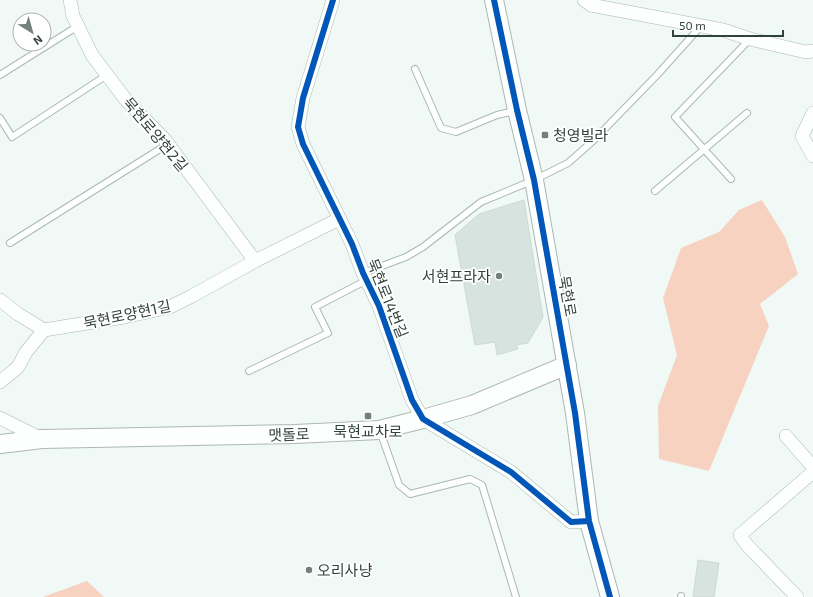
<svg xmlns="http://www.w3.org/2000/svg" width="813" height="597" viewBox="0 0 813 597" font-family="'Exo 2','Noto Sans KR',sans-serif">
<style>
.green{fill:#f7d2c1}
.building{fill:#d7e3de;stroke:#cdd9d5}
.lines{fill:none;stroke-linecap:round;stroke-linejoin:round}
.lane-casing{stroke:#acb8b3;stroke-width:8}
.street-casing{stroke:#acb8b3;stroke-width:14}
.secondary-casing{stroke:#acb8b3;stroke-width:20}
.lane{stroke:#fdfefe;stroke-width:6}
.street{stroke:#fdfefe;stroke-width:13}
.secondary{stroke:#fdfefe;stroke-width:18}
.cycleway-casing{stroke:#fff;stroke-width:8}
.cycleway{stroke:#0057b8;stroke-width:6}
.poi-dot{fill:#73817c;stroke:#fff;stroke-width:1.5}
.labels{text-anchor:middle;dominant-baseline:central;stroke-width:3.5;stroke-linejoin:round;paint-order:stroke}
.street-label{font-size:15px;fill:#30413b;stroke:#fff}
.poi-label{font-size:15px;fill:#30413b;stroke:#fff;text-anchor:start}
</style>
<rect width="100%" height="100%" fill="#f0f9f5"/>
<path class="green" d="M762 200 785 237 798 274 760 304 769 326 709 471 659 459 658 406 677 355 663 298 681 248 719 232 739 210Z
M87 581 104 597H43Z"/>
<path class="building" d="M524 200 543 317 528 343 516 345 518 349 497 355 495 342 475 345 455 235 479 214Z
M698 560 719 563 714 597H693Z"/>
<g class="lines">
<g class="lane-casing">
<path id="lane" d="M415 69 441 128 456 132 497 115 515 111
M0 75 78 26
M0 118 12 137 107 75
M731 179 675 117 750 39
M655 191 747 113
M10 243 168 144
M363 273 406 257 423 247 481 202 534 180 568 163 594 140 658 74 701 26
M249 371 328 333 315 307 367 280
M380 431 399 485 410 494 470 479 482 485 516 597
M681 597V596"/>
</g>
<g class="street-casing">
<path id="street" d="M70 0 73 16 92 55 126 100 165 140 255 261
M333 0 303 98 298 127 303 144 352 244 363 273 379 306 412 400 423 419 511 472 571 522 589 521
M584 0 591 5 723 30 750 39 806 52 813 51
M813 113 802 136 813 156
M0 300 18 314 44 330 124 317 170 307 192 296 255 261 339 219
M0 382 18 367 26 352 44 330
M0 418 42 439
M786 436 813 467
M797 597 747 545 740 535 813 472"/>
</g>
<g class="secondary-casing">
<path id="secondary" d="M494 0 517 110 534 180 575 413 589 521 610 597
M0 444 42 439 295 434 379 430 423 419 472 405 567 365"/>
</g>
<use href="#lane" class="lane"/>
<use href="#street" class="street"/>
<use href="#secondary" class="secondary"/>
<g class="cycleway-casing">
<path id="cycleway" d="M333 0 303 98 298 127 303 144 352 244 363 273 379 306 412 400 423 419 511 472 571 522 589 521
M494 0 517 110 534 180 575 413 589 521 610 597"/>
</g>
<use href="#cycleway" class="cycleway"/>
</g>
<g class="poi-dot">
<rect x="541" y="131" width="8" height="8" rx="2"/>
<circle cx="499" cy="276" r="4"/>
<rect x="364" y="412" width="8" height="8" rx="2"/>
<circle cx="309" cy="570" r="4"/>
</g>
<g class="labels">
<g class="street-label">
<text transform="translate(156 134) rotate(50)">묵현로양현2길</text>
<text transform="translate(568 296) rotate(80)">묵현로</text>
<text transform="translate(388 298) rotate(68)">묵현로14번길</text>
<text transform="translate(127 314) rotate(-12)">묵현로양현1길</text>
<text transform="translate(289 434) rotate(-2)">맷돌로</text>
</g>
<g class="poi-label">
<text x="553" y="135">청영빌라</text>
<text x="491" y="276" text-anchor="end">서현프라자</text>
<text x="368" y="431" text-anchor="middle">묵현교차로</text>
<text x="317" y="570">오리사냥</text>
</g>
</g>
<g transform="translate(32 32) rotate(143)"><circle r="19" fill="#ffffff" stroke="#acb3b1"/>
<path d="M0-3L7 15L0 10L-7 15Z" fill="#73817c"/>
<text y="-6" font-size="11" font-weight="bold" text-anchor="middle" fill="#30413b">N</text>
</g>
<path d="M673 30v6h110v-6" fill="none" stroke="#30413b" stroke-width="2"/>
<text x="679" y="30" font-size="12" fill="#30413b" stroke="#ffffff" stroke-width="3" paint-order="stroke">50 m</text>
</svg>
